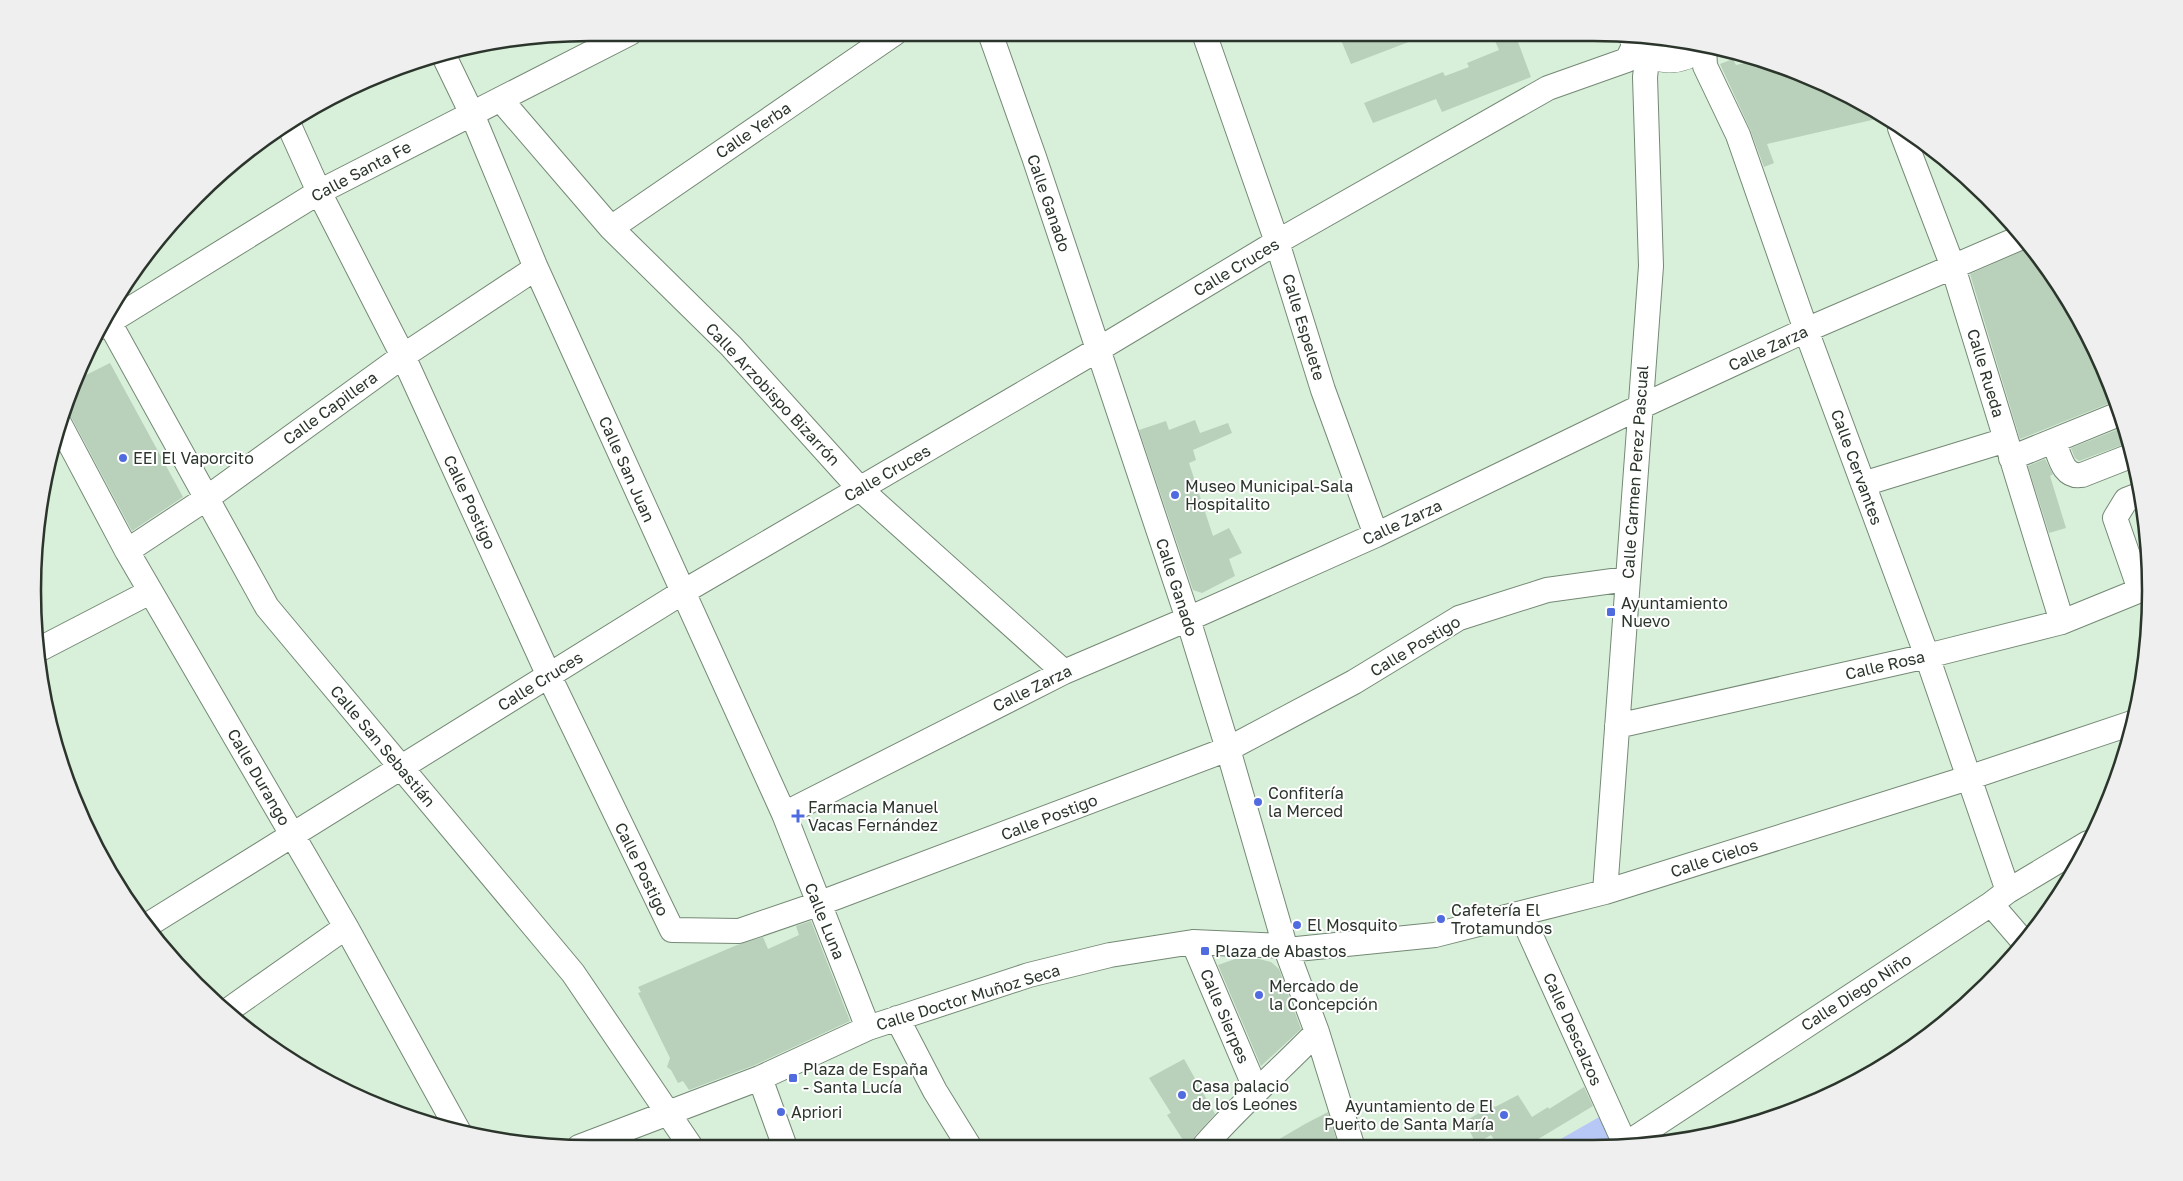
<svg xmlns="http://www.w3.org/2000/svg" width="2183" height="1181" viewBox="0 0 2183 1181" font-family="'Golos Text',sans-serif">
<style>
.green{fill:#b7c7f6}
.building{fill:#b9d0bb}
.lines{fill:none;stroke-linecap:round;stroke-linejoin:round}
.minor-casing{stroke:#748975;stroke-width:26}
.major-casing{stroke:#748975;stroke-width:29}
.minor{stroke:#fff;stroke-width:24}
.major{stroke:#fff;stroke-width:28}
.poi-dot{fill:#506adf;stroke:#fff;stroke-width:2}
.labels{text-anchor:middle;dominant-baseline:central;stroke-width:4;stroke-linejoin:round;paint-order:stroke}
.street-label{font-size:16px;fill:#2b352c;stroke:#fff}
.poi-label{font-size:16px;fill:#2b352c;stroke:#fff;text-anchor:start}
.rim{fill:none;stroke:#2b352c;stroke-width:2.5}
</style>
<rect width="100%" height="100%" fill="#d8efd9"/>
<path class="green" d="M1601 1116 1616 1144H1552Z"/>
<path class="building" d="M1338 33H1427V35L1351 64Z
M1492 34H1515L1531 77 1442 112 1436 99 1373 123 1364 103 1443 72 1445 76 1469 67 1467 63 1499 50Z
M1733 59 1736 65 1758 60 1871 107 1885 117 1767 144 1774 163 1764 167 1750 129 1720 64Z
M2031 247 2093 343 2115 401 2020 439 1970 274Z
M110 363 183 497 132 531 71 417 64 410 74 381Z
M1195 420 1200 433 1228 423 1232 433 1193 450 1196 460 1189 463 1213 536 1229 528 1242 553 1229 559 1235 576 1202 593 1193 590 1139 430 1166 421 1169 430Z
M2124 427 2130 442 2079 461 2075 458 2071 448Z
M2045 459 2053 474 2050 476 2066 528 2049 533 2028 466Z
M811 921 850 1021 755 1065 689 1090 683 1081 678 1083 671 1070 667 1067 670 1058 638 993 641 992 638 987 737 945 763 937 768 949 799 935 796 926Z
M1238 958H1255L1271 962 1279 969 1301 1029 1261 1066 1218 965Z
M1184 1059 1215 1114 1195 1136 1192 1145H1188L1181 1137 1167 1115 1171 1113 1149 1078Z
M1584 1087 1593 1106 1530 1144H1497L1491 1135 1476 1144 1465 1121 1493 1105 1495 1107 1518 1095 1532 1117 1548 1107 1549 1109Z
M1328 1112 1338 1145H1269L1305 1124Z"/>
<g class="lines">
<g class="minor-casing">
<path id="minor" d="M990 33 1034 157 1188 619 1228 749 1285 946 1317 1032 1352 1145
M1204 33 1277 242 1323 390 1376 535
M1704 46 1705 66 1738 135 1806 330 1927 656 2008 891
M443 54 472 114 536 268 784 814 868 1028
M501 100 611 228 731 346 860 489 1064 672
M288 123 319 192 403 356 549 676 672 930 739 931 818 904 1228 749 1354 682 1459 618 1547 590 1627 579
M1900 128 1953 267 2062 622
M611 228 895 33
M109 322 267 607 573 973 691 1147
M101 327 319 192 630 33
M59 423 127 551 346 927 459 1132
M2054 442C2060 457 2063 478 2082 475L2133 455
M2011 458 2119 414
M1863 484 2006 440
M2139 495 2126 500 2115 518 2140 590
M127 551 207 498 403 356 536 268
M38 650 150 592
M1617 726 1927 656 2062 622 2148 587
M784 814 1064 672 1188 619 1376 535 1640 407 1806 330 2022 237
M1605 892 1651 266 1645 77 1648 52
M1991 904 2022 940
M1521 914 1625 1144
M146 926 683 592 1099 349 1277 242 1548 88 1627 60 1636 42
M1193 942 1256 1090
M1287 950 1435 935 1605 892 1968 778 2132 723
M227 1011 346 927
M897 1018 935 1091 969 1146
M760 1078 785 1147
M1626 1144 1991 904 2008 891 2088 843
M1205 1145C1240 1105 1280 1070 1317 1032
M579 1147 760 1078 868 1028 1029 975 1110 955 1193 942 1285 946"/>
</g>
<g class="major-casing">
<path id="major" d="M1631 34C1647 63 1677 65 1702 46"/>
</g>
<use href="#minor" class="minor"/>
<use href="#major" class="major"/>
</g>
<g class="poi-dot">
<circle cx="123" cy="458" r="5"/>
<circle cx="1175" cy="495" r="5"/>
<rect x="1606" y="607" width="10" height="10" rx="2.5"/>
<circle cx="1258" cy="802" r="5"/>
<path d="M795.5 808.5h5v5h5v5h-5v5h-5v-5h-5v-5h5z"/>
<circle cx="1441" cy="919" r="5"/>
<circle cx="1297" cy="925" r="5"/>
<rect x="1200" y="946" width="10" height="10" rx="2.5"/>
<circle cx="1259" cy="995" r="5"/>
<rect x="788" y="1073" width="10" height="10" rx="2.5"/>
<circle cx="1182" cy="1095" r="5"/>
<circle cx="781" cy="1112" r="5"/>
<circle cx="1504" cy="1115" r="5"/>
</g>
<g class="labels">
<g class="street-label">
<text transform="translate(753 130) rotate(-34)">Calle Yerba</text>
<text transform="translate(361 171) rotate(-28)">Calle Santa Fe</text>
<text transform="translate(1049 203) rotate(71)">Calle Ganado</text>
<text transform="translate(1236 267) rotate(-31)">Calle Cruces</text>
<text transform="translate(1304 327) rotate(73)">Calle Espelete</text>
<text transform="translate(1768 348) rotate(-25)">Calle Zarza</text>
<text transform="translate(1986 373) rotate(73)">Calle Rueda</text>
<text transform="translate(773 394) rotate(47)">Calle Arzobispo Bizarrón</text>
<text transform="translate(330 408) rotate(-36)">Calle Capillera</text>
<text transform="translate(1857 467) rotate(70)">Calle Cervantes</text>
<text transform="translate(627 469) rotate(66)">Calle San Juan</text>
<text transform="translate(1635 472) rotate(-86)">Calle Carmen Perez Pascual</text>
<text transform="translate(887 473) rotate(-30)">Calle Cruces</text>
<text transform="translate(470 502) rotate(65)">Calle Postigo</text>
<text transform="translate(1402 522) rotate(-25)">Calle Zarza</text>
<text transform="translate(1177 587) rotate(72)">Calle Ganado</text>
<text transform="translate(1415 646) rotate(-31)">Calle Postigo</text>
<text transform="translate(1885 665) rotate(-13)">Calle Rosa</text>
<text transform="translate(540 681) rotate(-32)">Calle Cruces</text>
<text transform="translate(1032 688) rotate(-26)">Calle Zarza</text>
<text transform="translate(383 746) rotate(50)">Calle San Sebastián</text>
<text transform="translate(259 777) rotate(60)">Calle Durango</text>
<text transform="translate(1049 817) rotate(-21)">Calle Postigo</text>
<text transform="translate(1714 858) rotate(-18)">Calle Cielos</text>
<text transform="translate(642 869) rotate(64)">Calle Postigo</text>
<text transform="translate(825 921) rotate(68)">Calle Luna</text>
<text transform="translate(1856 992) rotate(-33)">Calle Diego Niño</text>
<text transform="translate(968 997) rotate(-17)">Calle Doctor Muñoz Seca</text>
<text transform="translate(1225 1016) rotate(67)">Calle Sierpes</text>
<text transform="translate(1573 1029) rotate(66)">Calle Descalzos</text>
</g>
<g class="poi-label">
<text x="133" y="458">EEI El Vaporcito</text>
<text x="1185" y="486">Museo Municipal-Sala<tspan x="1185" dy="18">Hospitalito</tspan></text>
<text x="1621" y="603">Ayuntamiento<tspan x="1621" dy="18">Nuevo</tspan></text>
<text x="1268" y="793">Confitería<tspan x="1268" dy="18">la Merced</tspan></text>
<text x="808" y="807">Farmacia Manuel<tspan x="808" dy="18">Vacas Fernández</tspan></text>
<text x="1451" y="910">Cafetería El<tspan x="1451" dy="18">Trotamundos</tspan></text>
<text x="1307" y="925">El Mosquito</text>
<text x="1215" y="951">Plaza de Abastos</text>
<text x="1269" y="986">Mercado de<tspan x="1269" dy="18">la Concepción</tspan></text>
<text x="803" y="1069">Plaza de España<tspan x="803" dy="18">- Santa Lucía</tspan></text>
<text x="1192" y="1086">Casa palacio<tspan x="1192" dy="18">de los Leones</tspan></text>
<text x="1494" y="1106" text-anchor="end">Ayuntamiento de El<tspan x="1494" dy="18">Puerto de Santa María</tspan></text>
<text x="791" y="1112">Apriori</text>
</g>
</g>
<path d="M0 0H2183V1181H0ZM590 41H1593A549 549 0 0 1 2142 590V591A549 549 0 0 1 1593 1140H590A549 549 0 0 1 41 591V590A549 549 0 0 1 590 41Z" fill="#eeefee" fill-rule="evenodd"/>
<path class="rim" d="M590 41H1593A549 549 0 0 1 2142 590V591A549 549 0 0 1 1593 1140H590A549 549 0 0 1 41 591V590A549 549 0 0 1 590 41Z"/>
</svg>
